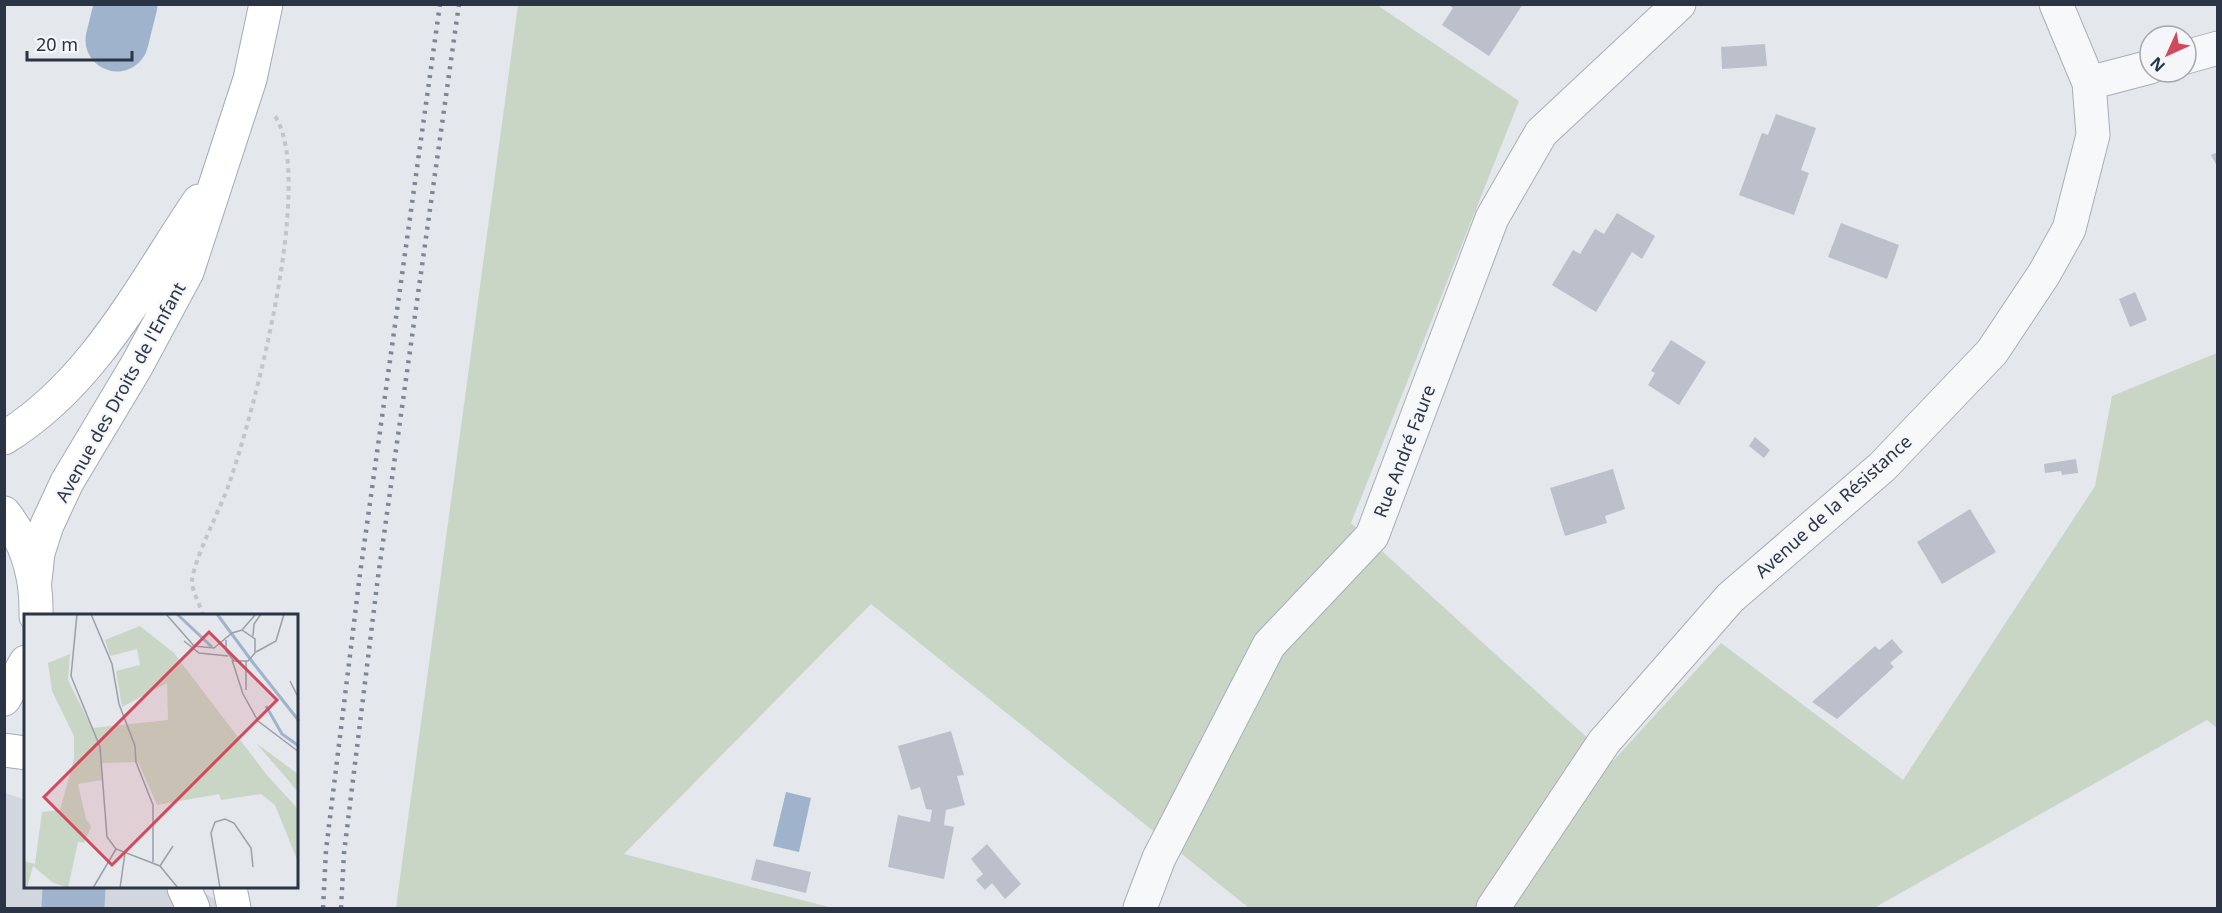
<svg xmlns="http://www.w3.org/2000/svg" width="2222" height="913" viewBox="0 0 2222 913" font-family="'Noto Sans',sans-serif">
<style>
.built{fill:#d2d6de}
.green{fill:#c9d6c5}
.water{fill:#9fb4cc}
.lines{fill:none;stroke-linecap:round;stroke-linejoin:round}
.river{stroke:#9fb4cc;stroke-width:63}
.building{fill:#bbc0ca}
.minor-casing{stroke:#a9aeb7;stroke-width:35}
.major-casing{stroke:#a3abb8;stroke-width:35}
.path{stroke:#c2c5cb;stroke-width:4;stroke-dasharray:4.5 4.5;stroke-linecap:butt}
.minor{stroke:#f7f8fa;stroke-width:33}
.major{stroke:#fff;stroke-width:33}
.rail{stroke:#7d8696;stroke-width:4.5;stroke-dasharray:3 6;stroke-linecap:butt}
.labels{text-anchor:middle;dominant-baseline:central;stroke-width:4.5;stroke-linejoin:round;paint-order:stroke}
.street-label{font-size:18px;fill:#2b3445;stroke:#f4f6f9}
.inset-river{fill:none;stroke:#9fb4cc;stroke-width:3}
.inset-road{fill:none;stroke:#9a9fa9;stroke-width:1.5}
.view{fill:#d1495b;fill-opacity:0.15;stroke:#d1495b;stroke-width:3}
.inset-edge{fill:none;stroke:#2b3445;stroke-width:3}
</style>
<rect width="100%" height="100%" fill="#e4e7ec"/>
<path class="built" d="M5 793 25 800 26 888H196L229 908H5Z"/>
<path class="green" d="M518 5H1377L1519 101 1351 523 1613 761 1721 643 1903 780 2095 486 2112 396 2217 353V728L2207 720 1874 908H1249L871 604 624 854 833 908H396Z"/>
<path class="water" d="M786 792 811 798 799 852 773 846Z"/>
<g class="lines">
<path class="river" d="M117 40 126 4
M73 908 74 888"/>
</g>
<path class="building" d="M1447 4H1523L1489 56 1442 25 1453 8Z
M1765 44 1767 66 1722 69 1721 47Z
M1776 114 1816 128 1801 170 1809 173 1794 215 1739 195 1762 133 1768 135Z
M2218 152V168L2211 155Z
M1617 213 1655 236 1642 259 1632 252 1596 312 1552 285 1573 250 1580 254 1595 229 1604 234Z
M1841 223 1899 245 1887 279 1828 257Z
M2135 292 2147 320 2130 327 2119 299Z
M1671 340 1706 362 1679 405 1648 385 1655 373 1651 371Z
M1755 437 1770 450 1764 458 1749 446Z
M2076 459 2078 473 2062 475 2061 471 2045 473 2044 464Z
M1613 469 1625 509 1605 516 1607 523 1565 536 1550 488Z
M1970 509 1996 552 1942 584 1917 542Z
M1892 639 1903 652 1890 663 1894 667 1837 719 1812 702 1875 646 1879 650Z
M951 731 964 775 957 776 965 805 946 810 944 825 954 827 944 879 888 867 898 815 930 822 932 810 926 809 920 787 911 790 898 746Z
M987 844 1021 884 1005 899 992 883 985 890 976 880 983 874 971 859Z
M756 859 811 872 806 893 751 880Z"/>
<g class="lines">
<g class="minor-casing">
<path id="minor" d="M2186 57 2218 48
M2089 83 2150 67
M1140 908 1159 858 1269 645 1372 536 1492 218 1541 133 1679 4
M1493 908 1604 742 1730 598 1882 467 1992 352 2044 274 2069 229 2093 135 2089 83 2056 4"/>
</g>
<g class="major-casing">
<path id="major" d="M4 438C94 383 142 285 199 201
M4 513C28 543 37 578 36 616
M35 580 38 553 47 525 67 482 137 365 187 272 250 79 266 4
M4 699 26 662
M4 750 26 753
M184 888 193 908
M230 888 234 908"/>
</g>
<path class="path" d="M203 616C201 606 192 592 192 581 194 558 221 508 229 484 254 412 316 179 275 116"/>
<use href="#minor" class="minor"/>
<use href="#major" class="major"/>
<path class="rail" d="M323 908 326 850 360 574 440 4
M341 908 344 853 378 577 459 4"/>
</g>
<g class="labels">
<g class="street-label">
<text transform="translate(120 392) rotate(-61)">Avenue des Droits de l'Enfant</text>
<text transform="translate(1404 451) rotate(-69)">Rue André Faure</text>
<text transform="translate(1833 506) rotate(-42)">Avenue de la Résistance</text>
</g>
</g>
<g transform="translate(24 614)">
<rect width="274" height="274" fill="#e4e7ec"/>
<path d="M116 12 150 39 242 160 274 195V248L251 191 237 180 197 186 195 180 133 191 114 148 77 149 78 166 54 170 62 205 67 213 60 229 54 228 44 274 28 268 9 252 3 274H0V247L11 250 18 198 36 196 50 145V122L28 77 24 49 46 40 44 66 68 114 144 106 143 69 98 93 92 57 116 51 113 35 86 42 81 26ZM232 129 274 160V178L265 167Z" fill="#c9d6c5"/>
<path class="inset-river" d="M153 0 188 33M193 0 230 50M230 50 275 107M242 92 258 120 275 132"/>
<path class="inset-road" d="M53 0 47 62 76 133 83 223 92 235 136 252 154 274M67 0 88 50 95 90 111 132 112 148 129 191V248M142 0 170 32 190 34 208 19 218 16 231 25V39L224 47H210L202 37V26M218 16 231 1M229 22 230 10 237 0M160 27 175 39 204 42M232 38 252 27 260 0M208 46 219 80 234 107 275 138M266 67 275 85M222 76V47M136 252 149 232M69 274 92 235M96 274 101 239M196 274 187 219 191 208 201 205 210 209 227 234 229 253"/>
<path class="view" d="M185 18 253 86 88 251 20 183Z"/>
<rect width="274" height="274" class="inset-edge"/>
</g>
<rect width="2222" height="913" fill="none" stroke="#2b3445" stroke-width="12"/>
<g transform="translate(2168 54) rotate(225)"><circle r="28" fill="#f4f6f9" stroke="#a4a8b1" stroke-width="1.5"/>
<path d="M0-4.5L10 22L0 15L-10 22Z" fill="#d1495b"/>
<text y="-9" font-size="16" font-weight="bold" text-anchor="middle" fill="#2b3445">N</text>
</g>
<path d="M27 51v9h105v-9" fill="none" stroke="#2b3445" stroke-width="3"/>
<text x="36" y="51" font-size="18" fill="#2b3445" stroke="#f4f6f9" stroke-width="4.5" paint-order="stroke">20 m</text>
</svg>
